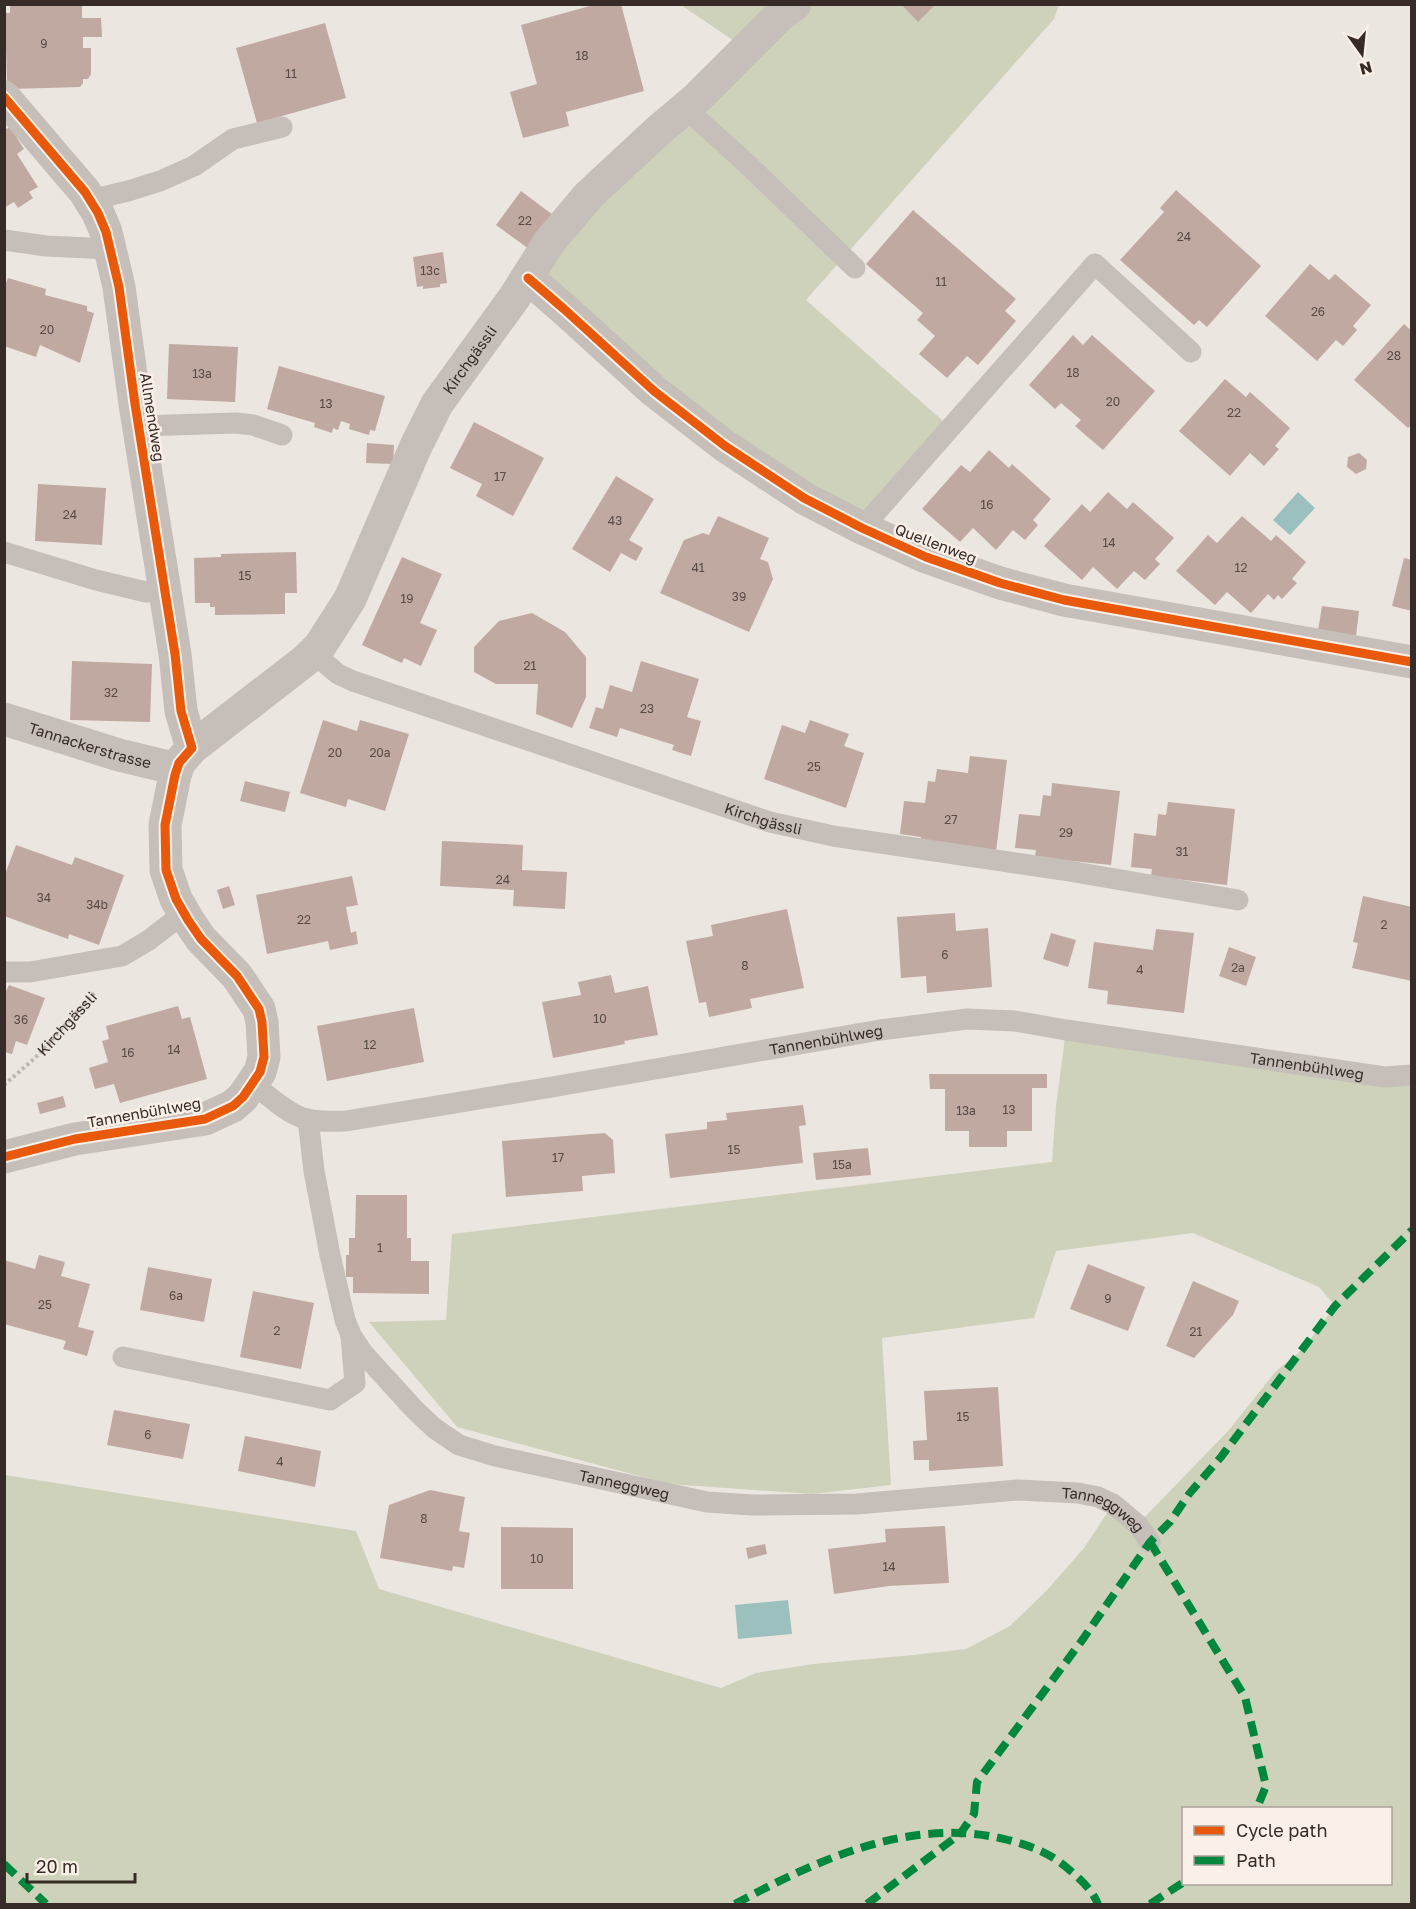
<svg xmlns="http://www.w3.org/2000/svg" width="1416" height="1909" viewBox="0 0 1416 1909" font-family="'Golos Text',sans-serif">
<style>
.green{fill:#ced2ba;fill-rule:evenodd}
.water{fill:#9cc0be}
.building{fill:#c0a9a1}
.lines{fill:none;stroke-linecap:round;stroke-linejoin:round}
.path{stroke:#beb6b1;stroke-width:4;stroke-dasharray:3 3;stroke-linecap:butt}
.lane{stroke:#c5beb9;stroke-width:21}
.street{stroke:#c5beb9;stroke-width:33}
.quiet{stroke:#00873e;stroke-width:8;stroke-dasharray:15 8;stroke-linecap:butt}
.cycleway-casing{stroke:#faf0e7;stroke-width:13}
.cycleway{stroke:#e8590c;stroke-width:9}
.labels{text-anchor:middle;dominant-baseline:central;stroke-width:5;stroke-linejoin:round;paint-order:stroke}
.number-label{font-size:12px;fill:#584a46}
.street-label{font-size:15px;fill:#362b27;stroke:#faf0e7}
</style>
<rect width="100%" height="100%" fill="#ece6e0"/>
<path class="green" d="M681 5H1059L1054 19 806 300 951 428 862 528 528 278 746 49Z
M1066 1030 1411 1075V1904H5V1475L356 1531 379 1589 721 1688 756 1673 813 1664 913 1655 966 1649 1010 1626 1048 1589 1084 1548 1113 1504 1138 1524 1229 1430 1276 1371 1303 1349 1335 1306 1319 1287 1193 1233 1056 1251 1034 1318 882 1338 891 1485 812 1494 669 1484 457 1427 369 1322 446 1320 452 1234 1052 1162 1056 1106ZM1184 1808H1390V1884H1184Z"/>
<path class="water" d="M1298 492 1315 508 1290 535 1273 520Z
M788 1600 792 1634 738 1639 735 1605Z"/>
<path class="building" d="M10 4H82V18H101L102 37H83V48H91V74L88 79H83V83L80 87 11 89 7 85 5 13H10Z
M597 4H621L644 91 566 112 569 126 523 138 510 92 537 84 521 25Z
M901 4H936L918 22Z
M325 23 346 98 257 123 236 48Z
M10 127 24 149 17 154 38 187 29 192 33 198 18 208 14 202 4 208V130Z
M1176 190 1261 266 1207 327 1199 320 1194 325 1120 260 1164 212 1160 208Z
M521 191 553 215 529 249 496 225Z
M913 210 1016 299 1005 311 1016 321 978 365 967 356 947 378 919 354 935 336 917 320 923 313 866 264Z
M443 252 447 283 440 284V287L423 289V286L417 287 413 257Z
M1310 264 1329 280 1335 274 1371 305 1353 326 1357 330 1343 346 1336 340 1317 361 1265 316Z
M8 278 46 289 45 295 87 306V311L94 313 80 363 40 345 36 357 4 346V288Z
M1404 324 1412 331V424L1408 428 1354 380Z
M1073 335 1083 345 1092 335 1155 391 1103 450 1075 426 1081 420 1061 403 1055 409 1029 385Z
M169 344 238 347 235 402 167 399Z
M279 366 385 396 375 431 370 430 369 435 349 429 350 424 341 421 338 430 333 428 332 433 314 427 315 423 267 409Z
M1225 379 1246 397 1250 392 1290 428 1275 446 1279 449 1264 466 1250 453 1230 476 1179 431Z
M474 422 544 458 513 516 476 496 482 484 450 468Z
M367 443 394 445 393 464 366 463Z
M989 450 1009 468 1012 464 1051 499 1033 520 1038 525 1025 540 1013 530 996 550 973 528 960 542 922 509 961 465 970 472Z
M1359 453 1367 460 1366 469 1356 474 1347 467 1348 457Z
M616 476 654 499 629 540 643 548 636 561 621 553 610 572 572 549Z
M38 484 106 488 102 545 35 541Z
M1108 492 1127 509 1133 502 1174 538 1155 559 1160 564 1145 580 1134 571 1117 589 1093 567 1082 580 1044 546 1082 504 1090 512Z
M718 516 769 538 760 559 768 562 773 579 749 632 660 593 684 540 703 533 709 535Z
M1242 516 1271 541 1276 535 1306 562 1292 579 1297 583 1282 599 1278 595 1274 600 1268 594 1251 613 1227 592 1215 605 1176 571 1208 535 1217 543Z
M296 552 297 593H285V614L215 615V607H210V603H195L194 558 221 557V554Z
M402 557 442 574 420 623 437 630 421 666 404 658 402 663 362 645Z
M1404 558 1412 560V611L1392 606Z
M1322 606 1359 611 1356 636 1318 631Z
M532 613 565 632 586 657V697L572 728 536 714 538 684H496L474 672V647L499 621Z
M72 661 152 664 150 722 70 720Z
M641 661 699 679 687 717 701 721 691 756 672 750 674 745 620 728 617 737 589 728 596 707 603 709 610 685 632 692Z
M323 720 357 731 360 720 409 734 385 811 348 799 346 807 300 793Z
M810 720 849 734 844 746 864 753 846 808 764 779 782 725 805 733Z
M970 756 1007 760 996 852 921 843V837L900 834 904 801 925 803 928 781 935 782 937 769 968 773Z
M245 781 290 792 285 812 240 801Z
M1052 783 1120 791 1111 865 1035 857 1036 850 1015 848 1019 814 1040 816 1043 795 1051 796Z
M1168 802 1235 809 1227 885 1151 876 1152 869 1131 867 1134 833 1156 836 1158 814 1166 815Z
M442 841 523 845 522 870 567 872 565 909 513 906 514 890 440 886Z
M16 845 72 865 75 857 124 875 99 945 69 934 68 939 4 916V877Z
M352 876 358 905 346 907 351 933 356 931 358 944 330 950 328 941 267 954 256 895Z
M229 886 235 905 223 909 217 890Z
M1363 896 1412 907V981L1352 968 1358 943 1353 942Z
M787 909 804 988 750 999 752 1008 709 1017 706 1002 699 1003 686 941 713 936 711 925Z
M955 913 956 931 988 928 992 987 927 993 926 976 901 978 897 917Z
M1156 929 1194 933 1184 1013 1107 1004 1108 991 1088 988 1094 942 1153 950Z
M1051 933 1076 940 1068 967 1043 959Z
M1229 947 1256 957 1246 986 1219 976Z
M611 975 615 993 648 986 658 1035 624 1041 625 1044 553 1058 542 1002 581 995 578 982Z
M9 985 45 998 27 1045 16 1041 12 1054 4 1052V995Z
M178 1006 182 1019 190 1017 207 1079 120 1103 114 1084 95 1089 89 1068 108 1062 102 1041 109 1039 106 1026Z
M414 1008 424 1062 327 1081 317 1026Z
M929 1074H1047V1088H1032V1131H1007V1147H969V1131H945V1089H930Z
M63 1096 66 1107 40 1114 37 1103Z
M803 1105 806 1125 799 1126 803 1163 670 1178 665 1134 707 1129V1122L727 1120 726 1113Z
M605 1133 613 1140 615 1173 582 1176 583 1191 506 1197 502 1141Z
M868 1148 871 1175 816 1180 813 1153Z
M356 1195H407V1238H411V1261H429V1294L353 1293V1277H346V1255H349V1238H355Z
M39 1255 65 1262 61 1276 90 1284 78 1327 94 1331 87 1356 63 1349 66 1341 4 1324V1260L35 1269Z
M1088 1264 1145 1287 1128 1331 1070 1309Z
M148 1267 212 1279 204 1322 140 1310Z
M1193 1281 1239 1301 1233 1315 1194 1358 1166 1346Z
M253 1291 314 1303 301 1369 240 1357Z
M998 1387 1003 1466 929 1471V1460H914L913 1441 927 1440 924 1391Z
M114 1410 190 1424 183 1459 107 1445Z
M245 1436 321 1451 315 1487 238 1471Z
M430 1490 465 1497 459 1531 470 1533 464 1568 453 1566 452 1571 380 1558 389 1505Z
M945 1526 949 1583 889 1586 834 1594 828 1549 886 1542 885 1529Z
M501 1527 573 1528V1589H501Z
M765 1544 767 1554 748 1559 746 1548Z"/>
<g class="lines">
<path class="path" id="s1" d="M4 1085 35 1058 96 991"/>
<g class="lane">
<path d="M685 108 745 162 855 268"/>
<path d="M90 200 128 191 160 181 194 166 233 139 282 127"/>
<path d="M4 240 46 246 110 249"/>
<path d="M139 426 236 423 253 425 282 435"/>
<path d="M862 528 1095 264 1191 352"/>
<path d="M4 552 96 580 146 592 165 590"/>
<path id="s2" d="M313 653 338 674 353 681 770 822 833 836 1063 870 1238 900"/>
<path d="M4 972H30L122 956 149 940 184 913"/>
<path id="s3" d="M253 1084C268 1095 285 1112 303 1118 317 1123 332 1121 346 1121L552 1087 880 1030 967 1019 1015 1021 1066 1030 1385 1077 1412 1075"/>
<path id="s4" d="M308 1119 314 1171 330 1255 345 1320 351 1335 363 1353 414 1409 434 1428 459 1445 495 1456 707 1502 752 1505 857 1504 1018 1490 1078 1493 1098 1497 1113 1504 1138 1525 1150 1542"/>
<path d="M123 1357 330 1400 355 1383 351 1336"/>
</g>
<g class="street">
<path d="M4 97 85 192 98 213 106 232 119 287 135 404 175 654 181 711 192 748 179 763 175 775 165 825 166 870 176 899 188 920 201 939 237 976 259 1009 262 1022 264 1057 260 1072 243 1097 233 1106 205 1119 75 1139 4 1157"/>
<path d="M528 278 564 309 654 391 725 446 804 498 862 528 926 557 1000 583 1064 600 1412 662"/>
<path id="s5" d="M4 719 119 755 177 769"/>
<path id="s6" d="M192 748 307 659 320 646 350 599 416 446 437 404 514 298 550 241 589 195 659 130 697 98 779 16 795 4"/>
</g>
<path class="quiet" d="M1150 1542 1245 1697 1266 1786 1257 1808
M4 1864 46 1904
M735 1904C817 1860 913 1815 1008 1840 1031 1846 1048 1852 1066 1867 1079 1878 1091 1888 1098 1904
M867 1904 960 1834 974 1814 977 1782 1083 1639 1150 1542 1170 1522 1189 1494 1221 1457 1335 1306 1412 1230
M1150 1904 1184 1882"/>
<g class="cycleway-casing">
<path id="cycleway" d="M4 97 85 192 98 213 106 232 119 287 135 404 175 654 181 711 192 748 179 763 175 775 165 825 166 870 176 899 188 920 201 939 237 976 259 1009 262 1022 264 1057 260 1072 243 1097 233 1106 205 1119 75 1139 4 1157
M528 278 564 309 654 391 725 446 804 498 862 528 926 557 1000 583 1064 600 1412 662"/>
</g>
<use href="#cycleway" class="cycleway"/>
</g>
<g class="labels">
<g class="number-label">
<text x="44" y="43">9</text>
<text x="582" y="55">18</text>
<text x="291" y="73">11</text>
<text x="525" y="220">22</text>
<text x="1184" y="236">24</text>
<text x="430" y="270">13c</text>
<text x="941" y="281">11</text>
<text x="1318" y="311">26</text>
<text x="47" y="329">20</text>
<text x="1394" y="355">28</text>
<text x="1073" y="372">18</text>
<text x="202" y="373">13a</text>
<text x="1113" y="401">20</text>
<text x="326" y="403">13</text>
<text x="1234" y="412">22</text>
<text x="500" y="476">17</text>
<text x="987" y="504">16</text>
<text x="70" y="514">24</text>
<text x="615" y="520">43</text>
<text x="1109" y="542">14</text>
<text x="698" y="567">41</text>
<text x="1241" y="567">12</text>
<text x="245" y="575">15</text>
<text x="739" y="596">39</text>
<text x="407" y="598">19</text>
<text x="530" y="665">21</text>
<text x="111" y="692">32</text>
<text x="647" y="708">23</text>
<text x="335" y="752">20</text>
<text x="380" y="752">20a</text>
<text x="814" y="766">25</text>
<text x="951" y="819">27</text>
<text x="1066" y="832">29</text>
<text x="1182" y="851">31</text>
<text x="503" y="879">24</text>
<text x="44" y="897">34</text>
<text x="97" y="904">34b</text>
<text x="304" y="919">22</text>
<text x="1384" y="924">2</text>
<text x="945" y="954">6</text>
<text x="745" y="965">8</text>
<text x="1238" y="967">2a</text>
<text x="1140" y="969">4</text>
<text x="600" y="1018">10</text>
<text x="21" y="1019">36</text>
<text x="370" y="1044">12</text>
<text x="174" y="1049">14</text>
<text x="128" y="1052">16</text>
<text x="1009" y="1109">13</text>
<text x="966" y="1110">13a</text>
<text x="734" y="1149">15</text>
<text x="558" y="1157">17</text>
<text x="842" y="1164">15a</text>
<text x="380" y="1247">1</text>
<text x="176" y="1295">6a</text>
<text x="1108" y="1298">9</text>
<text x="45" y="1304">25</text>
<text x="277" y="1330">2</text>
<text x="1196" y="1331">21</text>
<text x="963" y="1416">15</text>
<text x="148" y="1434">6</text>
<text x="280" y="1461">4</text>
<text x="424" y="1518">8</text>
<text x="537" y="1558">10</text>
<text x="889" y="1566">14</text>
</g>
<g class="street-label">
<text stroke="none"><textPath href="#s6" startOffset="488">Kirchgässli</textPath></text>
<text transform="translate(153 417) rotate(81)">Allmendweg</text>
<text transform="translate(936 543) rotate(21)">Quellenweg</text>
<text stroke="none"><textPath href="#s5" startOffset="90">Tannackerstrasse</textPath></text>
<text stroke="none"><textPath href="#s2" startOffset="482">Kirchgässli</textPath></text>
<text stroke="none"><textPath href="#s1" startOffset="88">Kirchgässli</textPath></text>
<text stroke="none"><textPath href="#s3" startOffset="591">Tannenbühlweg</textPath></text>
<text stroke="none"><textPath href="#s3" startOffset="1077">Tannenbühlweg</textPath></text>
<text transform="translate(144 1112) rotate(-10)">Tannenbühlweg</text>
<text stroke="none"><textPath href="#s4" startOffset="546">Tanneggweg</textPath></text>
<text stroke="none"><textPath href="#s4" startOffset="1032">Tanneggweg</textPath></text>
</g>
</g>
<rect width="1416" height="1909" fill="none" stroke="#362b27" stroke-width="12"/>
<rect x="1182" y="1807" width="210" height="78" fill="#faf0e7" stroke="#aca19a" stroke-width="1.5"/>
<rect x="1194" y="1826" width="30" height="9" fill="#e8590c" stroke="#aca19a" stroke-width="1.5"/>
<text x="1236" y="1837" font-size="18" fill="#362b27">Cycle path</text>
<rect x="1194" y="1856" width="30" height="9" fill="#00873e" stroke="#aca19a" stroke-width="1.5"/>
<text x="1236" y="1867" font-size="18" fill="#362b27">Path</text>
<g transform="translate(1362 54) rotate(165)" stroke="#faf0e7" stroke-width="4.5" paint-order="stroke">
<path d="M0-4.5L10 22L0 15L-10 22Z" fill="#362b27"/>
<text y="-9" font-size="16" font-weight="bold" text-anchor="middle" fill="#362b27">N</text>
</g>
<path d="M27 1873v9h108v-9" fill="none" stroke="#362b27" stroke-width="3"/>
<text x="36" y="1873" font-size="18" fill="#362b27" stroke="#faf0e7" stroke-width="4.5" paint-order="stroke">20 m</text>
</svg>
